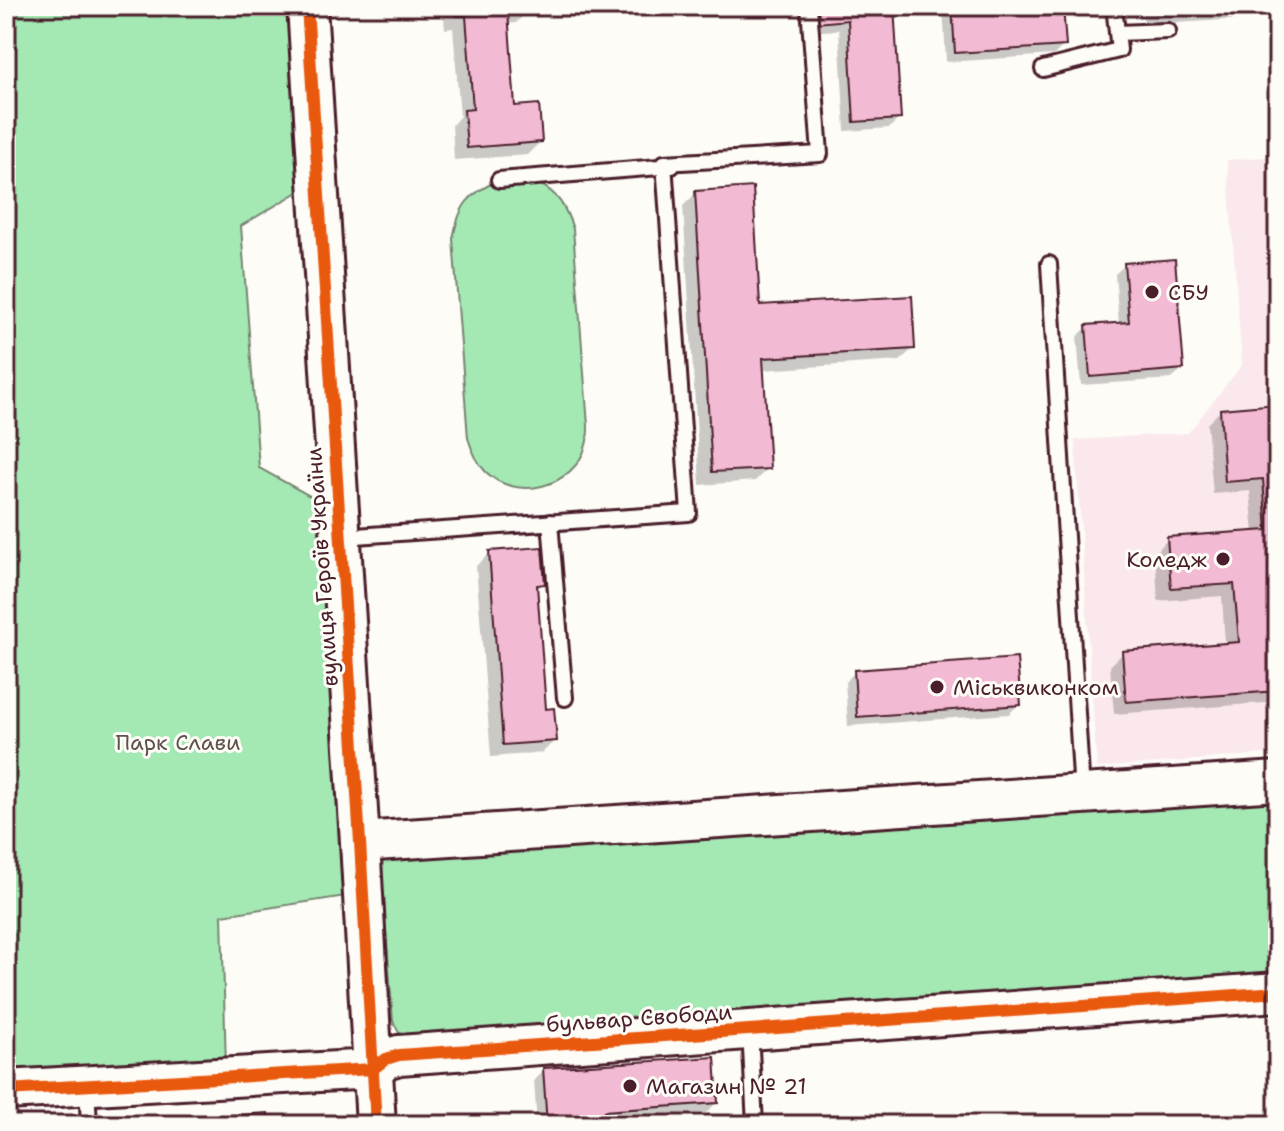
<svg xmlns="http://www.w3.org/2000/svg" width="1284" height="1131" viewBox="0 0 1284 1131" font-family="'Shantell Sans',sans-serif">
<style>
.built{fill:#fae8ec}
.green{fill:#a4e9b4;stroke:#778470;stroke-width:2}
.shadow{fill:#0003}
.building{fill:#f2bbd3;stroke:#4a1f2b;stroke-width:2}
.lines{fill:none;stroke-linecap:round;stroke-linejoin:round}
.lane-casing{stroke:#4a1f2b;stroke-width:20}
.secondary-casing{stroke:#4a1f2b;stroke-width:44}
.lane{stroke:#fdfcf7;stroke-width:14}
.secondary{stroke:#fdfcf7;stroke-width:38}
.cycleway-casing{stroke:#fdfcf7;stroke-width:17}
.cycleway{stroke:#e8590c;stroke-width:12}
.poi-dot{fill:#4a1f2b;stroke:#fdfcf7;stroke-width:3}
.labels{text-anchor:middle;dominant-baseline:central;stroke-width:6;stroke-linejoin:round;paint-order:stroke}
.poi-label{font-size:22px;fill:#4a1f2b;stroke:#fdfcf7;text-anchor:start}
.street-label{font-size:22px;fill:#4a1f2b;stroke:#fdfcf7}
.park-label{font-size:22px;fill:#60524d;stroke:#fdfcf7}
</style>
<rect width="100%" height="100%" fill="#fdfcf7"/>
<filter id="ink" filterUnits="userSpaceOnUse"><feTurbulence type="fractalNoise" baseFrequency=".0125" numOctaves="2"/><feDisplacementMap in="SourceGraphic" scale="16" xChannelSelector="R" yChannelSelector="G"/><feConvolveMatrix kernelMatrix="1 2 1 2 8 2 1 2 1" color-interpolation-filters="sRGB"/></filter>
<g filter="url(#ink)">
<path class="built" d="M1278 156V753L1097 768 1075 440 1188 433 1242 365 1227 160Z"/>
<path class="green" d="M6 6H307L318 180 241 226 259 468 339 512 359 894 222 915 226 1069 6 1083Z
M499 180C511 181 527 180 538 184 558 191 567 211 573 229L588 426C588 432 588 439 586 445 575 487 516 503 485 471 476 461 472 451 468 438L453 239C459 205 468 194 499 180Z
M1278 792V980L411 1039 399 1033 393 1021 381 864 387 858Z"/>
<path class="shadow" d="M443 6H529V10L516 23 507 24 513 108 540 142 527 155 454 160 452 125 460 116 453 28 445 29Z
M807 6H892L899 119 889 128 845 131 839 30 808 32Z
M943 6H1061L1064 45 1054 55 946 62Z
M1142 6H1278V118L1272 17 1144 25Z
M696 193 758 307 913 348 900 361 762 370 768 468 755 481 700 485 683 206Z
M1125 265 1182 369 1172 379 1081 385 1077 337 1087 327 1119 324 1115 274Z
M1278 406V592H1275L1278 630V702L1114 714 1110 666 1123 653 1225 645 1222 596 1158 601 1155 553 1168 539 1254 533 1250 491 1213 494 1207 424 1221 410Z
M490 553 543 583 535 592 544 711 555 740 542 753 491 757 476 566Z
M855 672 1019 704 1009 714 848 726 845 682Z
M544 1070 716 1103 706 1113 603 1119V1125H537L534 1080Z"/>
<path class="building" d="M457 6H531V11L508 12 515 106 539 104 542 142 467 148 464 110 473 109 466 16H457Z
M817 6H894L901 119 854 122 848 20 817 23Z
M952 6H1063L1066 46 955 53Z
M1156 6H1271L1156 13Z
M753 187 760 305 912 296 915 349 763 358 770 469 712 472 695 191Z
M1175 259 1184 369 1090 377 1086 325 1129 322 1124 263Z
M1278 404V581H1276L1278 604V691L1126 702 1122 651 1239 642 1234 584 1171 588 1167 537 1267 530 1263 479 1225 482 1220 409Z
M542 547 545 584 537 585 546 709 554 708 557 741 503 745 489 551Z
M1017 658 1021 705 857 717 854 670Z
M715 1057 718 1103 604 1111 605 1125H547L543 1068Z
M268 1113 269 1125H133V1122Z
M683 1121 684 1125H636V1124Z"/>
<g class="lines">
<g class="lane-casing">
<path id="lane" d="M1117 33 1168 31
M1043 69 1119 50 1114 6
M499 180 672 166
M1049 264 1082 793
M550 522 565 698
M341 537 689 513 664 163 820 154 809 6
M750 1030 755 1125
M87 1086 89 1125"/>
</g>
<g class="secondary-casing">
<path id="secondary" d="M307 6 360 842 376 1125
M360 842 1278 781
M6 1090 373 1069 386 1059 399 1055 1278 992"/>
</g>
<use href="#lane" class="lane"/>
<use href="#secondary" class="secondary"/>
<g class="cycleway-casing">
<path id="cycleway" d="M307 6 360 842 376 1125
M6 1090 373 1069 386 1059 399 1055 1278 992"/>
</g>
<use href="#cycleway" class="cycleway"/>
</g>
</g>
<g class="poi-dot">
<circle cx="1152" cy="292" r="8"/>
<circle cx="1223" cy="559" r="8"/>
<circle cx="937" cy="687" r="8"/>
<circle cx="630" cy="1086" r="8"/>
</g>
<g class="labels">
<g class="poi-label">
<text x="1168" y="292">СБУ</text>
<text x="1207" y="559" text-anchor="end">Коледж</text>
<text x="953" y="687">Міськвиконком</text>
<text x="646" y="1086">Магазин № 21</text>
</g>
<g class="street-label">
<text transform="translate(322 567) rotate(-94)">вулиця Героїв України</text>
<text transform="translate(639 1018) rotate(-4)">бульвар Свободи</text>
</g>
<g class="park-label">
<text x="178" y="742">Парк Слави</text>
</g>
</g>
<rect width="1284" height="1131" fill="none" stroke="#fdfcf7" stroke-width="32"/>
<rect x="16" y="16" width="1252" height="1099" fill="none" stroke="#4a1f2b" stroke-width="3" filter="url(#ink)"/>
</svg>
